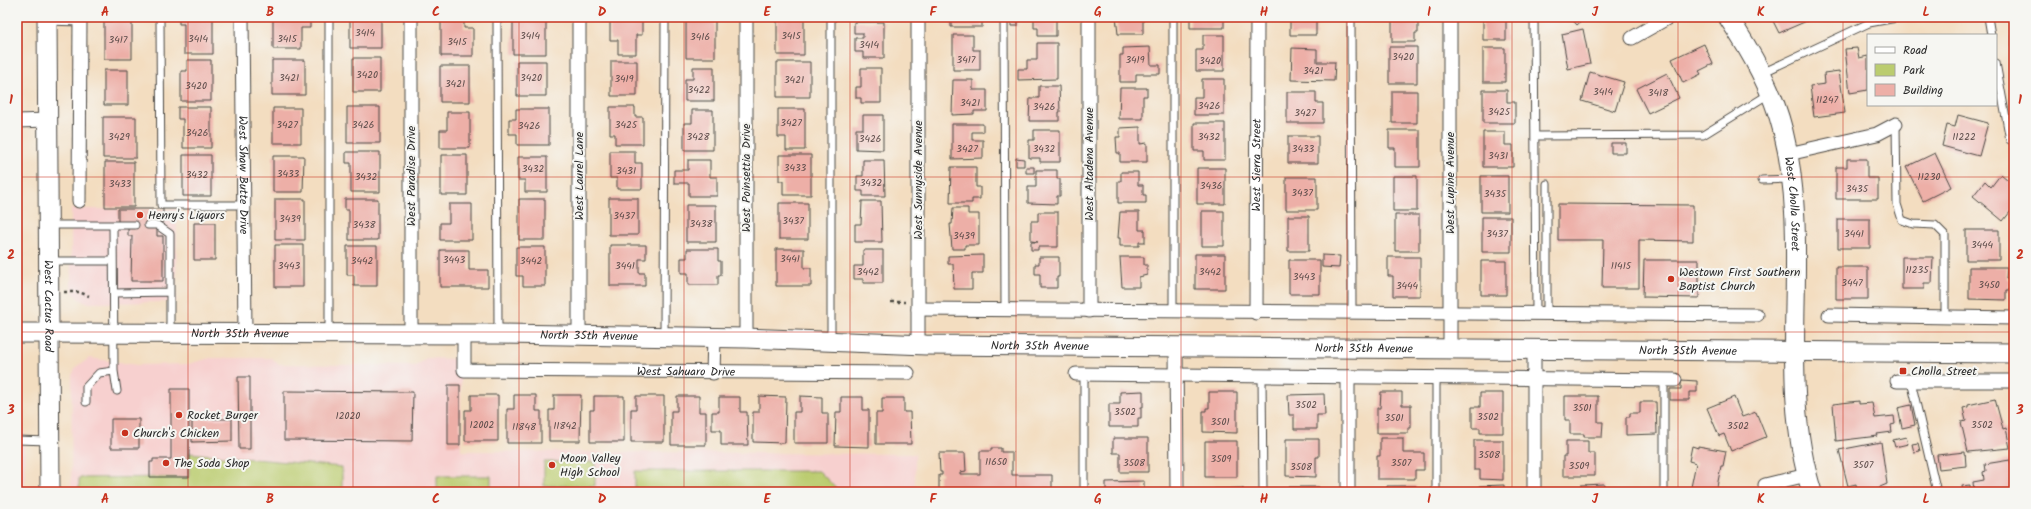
<svg xmlns="http://www.w3.org/2000/svg" width="2031" height="509" viewBox="0 0 2031 509" font-family="Kalam,sans-serif">
<style>
.built{fill:#f7d0cf}
.green{fill:#bbcc6f;stroke:#737c4d}
.building{fill:#edafa7}
.lines{fill:none;stroke-linecap:round;stroke-linejoin:round}
.lane-casing{stroke:#494641;stroke-width:9}
.street-casing{stroke:#494641;stroke-width:15}
.secondary-casing{stroke:#494641;stroke-width:21}
.path{stroke:#494641;stroke-width:2.5;stroke-dasharray:3 3;stroke-linecap:butt}
.lane{stroke:#fff;stroke-width:7}
.street{stroke:#fff;stroke-width:13}
.secondary{stroke:#fff;stroke-width:19}
.grid{fill:none;stroke:#c8321e;stroke-width:1;stroke-opacity:0.55}
.poi-dot{fill:#c8321e;stroke:#f6f6f2;stroke-width:1.5}
.labels{text-anchor:middle;dominant-baseline:central;stroke-width:4;stroke-linejoin:round;paint-order:stroke}
.number-label{font-size:10px;fill:#5c4c4a}
.street-label{font-size:12px;fill:#2b2b2b;stroke:#f6f6f2}
.poi-label{font-size:12px;fill:#2b2b2b;stroke:#f6f6f2;text-anchor:start}
.neatline{fill:none;stroke:#c8321e;stroke-width:1.5}
.grid-label{font-size:13px;text-anchor:middle;font-weight:bold;fill:#c8321e}
</style>
<rect width="100%" height="100%" fill="#f6f6f2"/>
<filter id="ink" filterUnits="userSpaceOnUse"><feTurbulence type="fractalNoise" baseFrequency=".025" numOctaves="2"/><feDisplacementMap in="SourceGraphic" scale="8" xChannelSelector="R" yChannelSelector="G"/><feConvolveMatrix kernelMatrix="1 2 1 2 8 2 1 2 1" color-interpolation-filters="sRGB"/></filter>
<filter id="wash" filterUnits="userSpaceOnUse"><feTurbulence type="fractalNoise" baseFrequency=".012" numOctaves="4" result="noise"/><feDisplacementMap in="SourceGraphic" scale="16" xChannelSelector="R" yChannelSelector="G"/><feGaussianBlur stdDeviation="0.9" result="paint"/><feColorMatrix in="noise" values="0 0 0 0 0 0 0 0 0 0 0 0 0 0 0 0 0 1.4 0 .05"/><feComposite in="paint" operator="in"/></filter>
<g filter="url(#wash)">
<rect width="100%" height="100%" fill="#f3ddc0"/>
<path class="built" d="M71 209H177L176 302 89 303 79 299 74 294 71 286Z
M90 358 137 365 188 364 210 358H271L279 364 416 366 426 358 456 359 457 374 461 376V451L915 454V492H71L72 375 77 366Z
M17 369 23 381 25 492H17Z"/>
<path class="green" d="M189 453 342 467V492H79V478L189 477Z
M544 462H595V486H544Z
M635 471H819L840 492H635Z
M437 476H491V492H437Z"/>
<g id="blocks">
<path class="building" d="M179 17H213V54H184V24H179Z
M273 17H310V28H301V49H273Z
M350 17H381V48H350Z
M441 17H464V28H473V56H441Z
M513 17H546V54H513Z
M610 17H642V35H636V54H618V40H610Z
M686 17H715V58H686Z
M777 17H804V55H777Z
M951 17H982V27H951Z
M1011 17H1018V26H1011Z
M1039 17H1056V36H1038V28H1034V18Z
M1116 17H1143V34H1118Z
M1190 17H1224V28H1190Z
M1290 17H1316V35H1290Z
M1392 17H1418V33H1415V42H1392Z
M1483 17H1515V20H1506V40H1483Z
M1570 17H1586L1577 25Z
M1771 17H1816L1779 33Z
M2012 17H2014V48H2012Z
M104 21H132V59H104Z
M854 22H884V58H863V52H855V38H863V33H854Z
M1583 29 1590 64 1568 69 1562 34Z
M953 35H973V50H980V70H953Z
M1203 35H1224V71H1196V50H1203Z
M1037 43H1057V79L1018 80V69H1027V60H1037Z
M1704 44 1713 64 1699 71 1701 74 1683 83 1672 59Z
M1150 47 1151 65H1160V74H1136V82H1120V55H1123V48Z
M1389 47H1417V83H1389Z
M1292 48 1317 49V62H1335L1334 81 1291 80Z
M1483 48H1505V82H1483Z
M1857 48 1859 58 1868 56V90L1850 93 1845 49Z
M353 58H380V92H353Z
M187 60H211V101H181V71H187Z
M272 60H305V95H272Z
M517 61H546V96H517Z
M611 61H637V96H611Z
M777 62H810V97H777Z
M440 66H470V102H440Z
M693 67H714V101H685V79H693Z
M861 68H881V103H861V98H856V87H861Z
M104 70H128V105H104Z
M1839 71 1845 113 1814 117 1810 86 1825 84 1824 73Z
M1590 72 1624 82 1615 111 1582 101Z
M1667 73 1679 98 1648 113 1636 89Z
M1202 79H1224V115H1194V97H1202Z
M953 80H973V90H987V111H974V114L952 115Z
M1039 86H1059L1060 112H1059V121H1029L1030 98H1039Z
M1120 88H1147V96H1143V119H1119Z
M1483 90H1507V102H1515V123H1483Z
M1392 91H1417V123H1392Z
M1287 92H1316V103H1323V123H1287Z
M178 107H211V148H183V119H178Z
M347 107H380V143H347Z
M610 107H635V117H643V144H615V134H610Z
M273 108H301V143H273Z
M516 109H549V145H517V134H509V119H516Z
M778 109H805V150H786V137H778Z
M692 110H713V150H684V123H692Z
M447 112H470V148H440V130H447Z
M863 115H883V150L856 149V129H863Z
M1958 115 1988 123 1979 156 1942 146 1947 125 1955 127Z
M103 117H136V158H103Z
M1194 123H1225V160H1204V151H1194Z
M952 124H983V132H972V140H983V158L952 159Z
M1140 127V144L1147 143V162H1120V153H1117L1116 137H1120V128Z
M1034 130H1060V162H1040V158H1029V140H1034Z
M1389 130H1420V167H1395V148H1389Z
M1483 132H1505V145H1513V167H1483Z
M1288 136H1318V163H1288Z
M1611 143H1626V153H1611Z
M610 151H635V163H642V189H617V178H610Z
M346 152H380V192H351V163H346Z
M1935 153 1951 187 1923 201 1906 167Z
M183 155H211V196H183Z
M441 155H467V195H441Z
M779 155H811V195H783V181H779Z
M273 156H304L303 192H273Z
M518 157H547V192H525V180H518Z
M1016 158 1024 159V166H1016Z
M1847 159H1867V178H1878V199H1836V167H1847Z
M688 160H710V177H717V196H689V183H674V170H688Z
M863 160H884L885 196H863V191H857V176H863Z
M105 162H134V207H105Z
M951 167H976V187H980V199H972V203H950Z
M1026 167H1034V173H1026Z
M1197 168H1225V204H1197Z
M1036 170H1057V179H1060V196H1057V204L1028 203V187H1036Z
M1121 172H1138V185H1143V195H1146V203H1118V181H1121Z
M2001 174 2014 185V192L2011 196 2014 199V207L2003 221 1973 196 1985 181 1991 187Z
M1393 176H1417V211H1393Z
M1481 176H1508V212H1481Z
M1286 177H1317V210H1286Z
M609 198H638V235H609Z
M275 199H305V240H275Z
M345 199H378V240H349V210H345Z
M519 199H545V240H519Z
M862 201H881L882 242H855V224H861Z
M779 203H808V239H779Z
M449 204H472V240H440V223H449Z
M1558 204 1693 205V241L1639 240V288H1602L1603 240H1558Z
M686 205H716V242H686Z
M953 208H968V214H979V245H965V249H952L950 224H952Z
M118 209H163V222H148L157 228V236H163V281H131L132 236H128V228L118 222Z
M1202 211H1224V246H1202Z
M1038 212H1058V247H1038V250H1031V242H1038L1031 241V221H1038Z
M1120 212H1139V230H1145V242H1139V246H1120V238H1118Z
M1395 215H1419V251H1395Z
M1288 216H1309V251H1288Z
M1482 217H1511V252H1482Z
M1838 219H1870V248H1838Z
M194 223H215V260H194Z
M1966 230H1999V260H1966Z
M275 245H303V287H275Z
M610 245H646V259H639V273H645V286H610Z
M347 246H377V286H354V275H347Z
M516 247H545V286H523V276H516Z
M687 249H718V261H721V275H718V285H688V273H681V258H687Z
M776 249H804V268H811V286H776Z
M440 250H469V270H488V287H440Z
M863 250H883V283H863V279H854V266H863Z
M1195 254H1225V289H1195Z
M983 255V273H972V289H954L953 264H948V256Z
M1322 255 1340 256 1339 268 1322 267Z
M1039 257H1059V277H1057V288H1040V274H1035V264H1039Z
M1120 257H1144V265H1147V275L1139 277V287H1122Z
M1388 257H1420V296H1393V276H1388Z
M1902 257H1933L1932 283H1924V289H1902Z
M1289 260H1320V294H1289Z
M1644 260H1699V298L1643 297Z
M1481 261H1506V295H1481Z
M1836 267H1868V299H1836Z
M1969 267H2007L2006 279H2009V291H2006V300L1969 299Z
M238 377H250V449H239Z
M1681 380 1697 381V392H1689V400H1670V389H1681Z
M448 385H460V445H448Z
M171 389H189V477H150V462H153V459H171Z
M284 391 413 392 412 441 284 440Z
M1143 391V407H1141V418H1138V427H1109V404H1120V392Z
M1209 392H1237V433L1203 432V411H1206V408H1209Z
M1381 392H1402V405H1411V428H1408V433H1377V408H1380Z
M1480 393H1503V433H1480V428H1472V407H1480Z
M1324 394 1325 415H1317V429H1294V415H1289L1288 395Z
M471 395H498V441H465V410H471Z
M514 395H536V411H541V443H507V409H514Z
M554 395H581L580 441H549V410H554Z
M594 396H624V442H590V410H594Z
M636 396H664V442H631V409H636Z
M677 396H699V412H706V445H671V411H677Z
M759 396 786 397 785 443 753 442V412H759Z
M800 396 822 397V413H828V443H794V412H800Z
M1565 396H1598V422H1603L1602 437H1584V434H1570V420H1565Z
M719 397H740V412H747L748 445H721V430H712V412H719Z
M841 397H863V410H869V447L835 446 836 412H841Z
M1734 397 1742 417 1756 412 1766 437 1731 451 1724 434 1719 436 1707 408Z
M882 398H904V412H910L911 444H876V413H882Z
M1995 399 2003 429 2006 428 2010 448 1968 452 1961 422 1966 421 1963 408 1968 407V405Z
M1859 401V404L1872 403 1875 418 1894 416 1895 424 1891 425 1892 432 1877 434 1878 436 1836 441 1833 404Z
M1640 402H1656L1657 434 1626 435V417H1630V413H1640Z
M1911 405 1915 425 1902 428 1898 408Z
M111 419H139V448H111Z
M192 419H232V441L192 442Z
M1906 437 1908 444 1895 447 1893 440Z
M1113 438H1148V472H1120V453H1113Z
M1380 438H1403V453H1424V470H1415V479H1377V456H1380Z
M1286 439H1319V457H1316V477L1286 476Z
M1474 440H1503V480L1480 479V470H1474Z
M1205 441H1237V477H1205Z
M1566 441H1588V453H1595V476H1563V456H1566Z
M1881 442 1887 484 1873 490 1874 492H1857L1856 484 1848 486 1839 450Z
M1918 443 1920 451 1914 452 1912 444Z
M1692 446 1698 448V446L1726 451 1723 466H1721L1716 492H1690L1696 463 1689 461Z
M991 448H1001V452H1012V475H1052V492H939V475H942V472H940L939 453H965L966 471 960 472V474H980V451H991Z
M1965 452 1966 466 1939 469 1937 455Z
M2010 460 2014 476V492H1974L1973 482 1984 480 1983 472 1986 471 1985 464Z
M1144 481V492H1106V482Z
M1604 484V492H1581V485Z
M1504 485V492H1471V490H1479V486Z
M1970 485V492H1963L1962 486Z
M1387 486H1416V492H1387Z
M1287 487H1319V492H1287Z
M1243 488V492H1214V489Z"/>
</g>
</g>
<g filter="url(#ink)">
<use href="#blocks" fill-opacity="0" stroke="#494641" stroke-width="1"/>
<g class="lines">
<g class="lane-casing">
<path id="lane" d="M160 17 161 205H243
M329 17V334
M497 17 498 333
M831 17V341
M1004 17 1005 310
M1173 17V312
M1351 17 1352 313
M1534 17 1536 314
M1988 17 1991 35
M1996 63 2010 140 2014 141
M1762 73 1869 23 1902 17
M1896 124 1897 204 1902 220 1913 224 1935 225 1945 235V316
M1535 136 1703 135 1769 94
M1762 180 1790 179
M49 225H135
M113 225 114 371 117 391
M148 225H157L170 234V332
M49 261H113
M114 293 170 292
M1547 314V184
M664 337 665 17
M1084 375V492
M1262 376 1263 492
M1436 378V492
M1664 380V492
M1911 381 1937 492
M86 402V387L99 373 114 371
M17 440 49 441"/>
</g>
<g class="street-casing">
<g id="street">
<path id="s1" d="M242 17 245 334"/>
<path d="M411 17V334"/>
<path d="M579 17V336"/>
<path d="M918 17V344"/>
<path d="M1089 17V311"/>
<path d="M1450 17V349"/>
<path d="M47 18 80 19"/>
<path d="M1632 38 1669 17"/>
<path d="M17 121 48 120"/>
<path d="M1788 154 1877 134 1896 124"/>
<path d="M79 201 80 17"/>
<path d="M918 309 1757 315"/>
<path id="s2" d="M1256 313 1257 17"/>
<path d="M1829 315 2014 318"/>
<path id="s3" d="M464 334V370L908 373"/>
<path d="M746 338V17"/>
<path d="M1176 347 1177 492"/>
<path d="M1534 350V492"/>
<path d="M713 373 714 338"/>
<path d="M1076 374 1675 380"/>
<path d="M1348 377V492"/>
<path d="M1897 381H2014"/>
<path d="M1765 485 1807 475"/>
</g>
</g>
<g class="secondary-casing">
<g id="secondary">
<path id="s4" d="M47 17 50 492"/>
<path id="s5" d="M1728 17C1751 52 1773 90 1783 131 1813 250 1775 375 1812 492"/>
<path id="s6" d="M17 333 498 334 746 338 926 345 2014 353"/>
</g>
</g>
<path class="path" d="M64 292H79L89 296
M891 302H905"/>
<use href="#lane" class="lane"/>
<use href="#street" class="street"/>
<use href="#secondary" class="secondary"/>
</g>
</g>
<path class="grid" d="M188 17V492M353 17V492M519 17V492M684 17V492M850 17V492M1016 17V492M1181 17V492M1347 17V492M1512 17V492M1678 17V492M1843 17V492M17 177H2014M17 332H2014"/>
<g class="poi-dot">
<circle cx="140" cy="215" r="4"/>
<circle cx="1671" cy="279" r="4"/>
<rect x="1899" y="367" width="8" height="8" rx="2"/>
<circle cx="179" cy="415" r="4"/>
<circle cx="125" cy="433" r="4"/>
<circle cx="166" cy="463" r="4"/>
<circle cx="552" cy="465" r="4"/>
</g>
<g class="labels">
<g class="number-label">
<text x="365" y="33">3414</text>
<text x="530" y="36">3414</text>
<text x="791" y="36">3415</text>
<text x="700" y="37">3416</text>
<text x="198" y="39">3414</text>
<text x="287" y="39">3415</text>
<text x="118" y="40">3417</text>
<text x="457" y="42">3415</text>
<text x="869" y="45">3414</text>
<text x="1403" y="57">3420</text>
<text x="966" y="60">3417</text>
<text x="1135" y="60">3419</text>
<text x="1210" y="61">3420</text>
<text x="1313" y="71">3421</text>
<text x="367" y="75">3420</text>
<text x="289" y="78">3421</text>
<text x="531" y="78">3420</text>
<text x="624" y="79">3419</text>
<text x="794" y="80">3421</text>
<text x="455" y="84">3421</text>
<text x="196" y="86">3420</text>
<text x="699" y="90">3422</text>
<text x="1603" y="92">3414</text>
<text x="1658" y="93">3418</text>
<text x="1827" y="100">11247</text>
<text x="970" y="103">3421</text>
<text x="1209" y="106">3426</text>
<text x="1044" y="107">3426</text>
<text x="1499" y="112">3425</text>
<text x="1305" y="113">3427</text>
<text x="791" y="123">3427</text>
<text x="287" y="125">3427</text>
<text x="363" y="125">3426</text>
<text x="626" y="125">3425</text>
<text x="529" y="126">3426</text>
<text x="197" y="133">3426</text>
<text x="119" y="137">3429</text>
<text x="698" y="137">3428</text>
<text x="1209" y="137">3432</text>
<text x="1964" y="137">11222</text>
<text x="870" y="139">3426</text>
<text x="967" y="149">3427</text>
<text x="1044" y="149">3432</text>
<text x="1303" y="149">3433</text>
<text x="1498" y="156">3431</text>
<text x="795" y="168">3433</text>
<text x="533" y="169">3432</text>
<text x="626" y="171">3431</text>
<text x="288" y="174">3433</text>
<text x="197" y="175">3432</text>
<text x="366" y="177">3432</text>
<text x="1929" y="177">11230</text>
<text x="871" y="183">3432</text>
<text x="120" y="184">3433</text>
<text x="1211" y="186">3436</text>
<text x="1857" y="189">3435</text>
<text x="1302" y="193">3437</text>
<text x="1495" y="194">3435</text>
<text x="624" y="216">3437</text>
<text x="290" y="219">3439</text>
<text x="793" y="221">3437</text>
<text x="701" y="224">3438</text>
<text x="364" y="225">3438</text>
<text x="1497" y="234">3437</text>
<text x="1854" y="234">3441</text>
<text x="964" y="236">3439</text>
<text x="1982" y="245">3444</text>
<text x="790" y="259">3441</text>
<text x="454" y="260">3443</text>
<text x="362" y="261">3442</text>
<text x="531" y="261">3442</text>
<text x="289" y="266">3443</text>
<text x="625" y="266">3441</text>
<text x="1621" y="266">11415</text>
<text x="1917" y="270">11235</text>
<text x="868" y="272">3442</text>
<text x="1210" y="272">3442</text>
<text x="1304" y="277">3443</text>
<text x="1852" y="283">3447</text>
<text x="1989" y="285">3450</text>
<text x="1407" y="286">3444</text>
<text x="1306" y="405">3502</text>
<text x="1582" y="408">3501</text>
<text x="1125" y="412">3502</text>
<text x="348" y="416">12020</text>
<text x="1488" y="417">3502</text>
<text x="1394" y="418">3501</text>
<text x="1220" y="422">3501</text>
<text x="482" y="425">12002</text>
<text x="1982" y="425">3502</text>
<text x="565" y="426">11842</text>
<text x="1738" y="426">3502</text>
<text x="524" y="427">11848</text>
<text x="1489" y="455">3508</text>
<text x="1221" y="459">3509</text>
<text x="996" y="462">11650</text>
<text x="1134" y="463">3508</text>
<text x="1401" y="463">3507</text>
<text x="1863" y="465">3507</text>
<text x="1579" y="466">3509</text>
<text x="1301" y="467">3508</text>
</g>
<g class="street-label">
<text transform="translate(1089 164) rotate(-90)">West Altadena Avenue</text>
<text stroke="none"><textPath href="#s2" startOffset="148">West Sierra Street</textPath></text>
<text stroke="none"><textPath href="#s1" startOffset="158">West Shaw Butte Drive</textPath></text>
<text transform="translate(411 176) rotate(-90)">West Paradise Drive</text>
<text transform="translate(579 176) rotate(-90)">West Laurel Lane</text>
<text transform="translate(746 178) rotate(-90)">West Poinsettia Drive</text>
<text transform="translate(918 180) rotate(-90)">West Sunnyside Avenue</text>
<text transform="translate(1450 183) rotate(-90)">West Lupine Avenue</text>
<text stroke="none"><textPath href="#s5" startOffset="201">West Cholla Street</textPath></text>
<text stroke="none"><textPath href="#s4" startOffset="289">West Cactus Road</textPath></text>
<text stroke="none"><textPath href="#s6" startOffset="223">North 35th Avenue</textPath></text>
<text stroke="none"><textPath href="#s6" startOffset="572">North 35th Avenue</textPath></text>
<text stroke="none"><textPath href="#s6" startOffset="1023">North 35th Avenue</textPath></text>
<text stroke="none"><textPath href="#s6" startOffset="1347">North 35th Avenue</textPath></text>
<text stroke="none"><textPath href="#s6" startOffset="1671">North 35th Avenue</textPath></text>
<text stroke="none"><textPath href="#s3" startOffset="258">West Sahuaro Drive</textPath></text>
</g>
<g class="poi-label">
<text x="148" y="215">Henry's Liquors</text>
<text x="1679" y="272">Westown First Southern<tspan x="1679" dy="14">Baptist Church</tspan></text>
<text x="1911" y="371">Cholla Street</text>
<text x="187" y="415">Rocket Burger</text>
<text x="133" y="433">Church's Chicken</text>
<text x="560" y="458">Moon Valley<tspan x="560" dy="14">High School</tspan></text>
<text x="174" y="463">The Soda Shop</text>
</g>
</g>
<rect width="2031" height="509" fill="none" stroke="#f6f6f2" stroke-width="44"/>
<rect x="1867" y="34" width="130" height="72" fill="#f6f6f2" stroke="#a5a5a2"/>
<rect x="1875" y="47" width="20" height="6" fill="#ffffff" stroke="#a5a5a2"/>
<text x="1903" y="54" font-size="12" fill="#2b2b2b">Road</text>
<rect x="1875" y="64" width="20" height="12" fill="#bbcc6f" stroke="#a5a5a2"/>
<text x="1903" y="74" font-size="12" fill="#2b2b2b">Park</text>
<rect x="1875" y="84" width="20" height="12" fill="#edafa7" stroke="#a5a5a2"/>
<text x="1903" y="94" font-size="12" fill="#2b2b2b">Building</text>
<rect x="22" y="22" width="1987" height="465" class="neatline"/>
<g class="grid-label">
<text x="105" y="16">A</text>
<text x="270" y="16">B</text>
<text x="436" y="16">C</text>
<text x="602" y="16">D</text>
<text x="767" y="16">E</text>
<text x="933" y="16">F</text>
<text x="1098" y="16">G</text>
<text x="1264" y="16">H</text>
<text x="1429" y="16">I</text>
<text x="1595" y="16">J</text>
<text x="1761" y="16">K</text>
<text x="1926" y="16">L</text>
<text x="11" y="104">1</text>
<text x="2020" y="104">1</text>
<text x="11" y="259">2</text>
<text x="2020" y="259">2</text>
<text x="11" y="414">3</text>
<text x="2020" y="414">3</text>
<text x="105" y="503">A</text>
<text x="270" y="503">B</text>
<text x="436" y="503">C</text>
<text x="602" y="503">D</text>
<text x="767" y="503">E</text>
<text x="933" y="503">F</text>
<text x="1098" y="503">G</text>
<text x="1264" y="503">H</text>
<text x="1429" y="503">I</text>
<text x="1595" y="503">J</text>
<text x="1761" y="503">K</text>
<text x="1926" y="503">L</text>
</g>
</svg>
